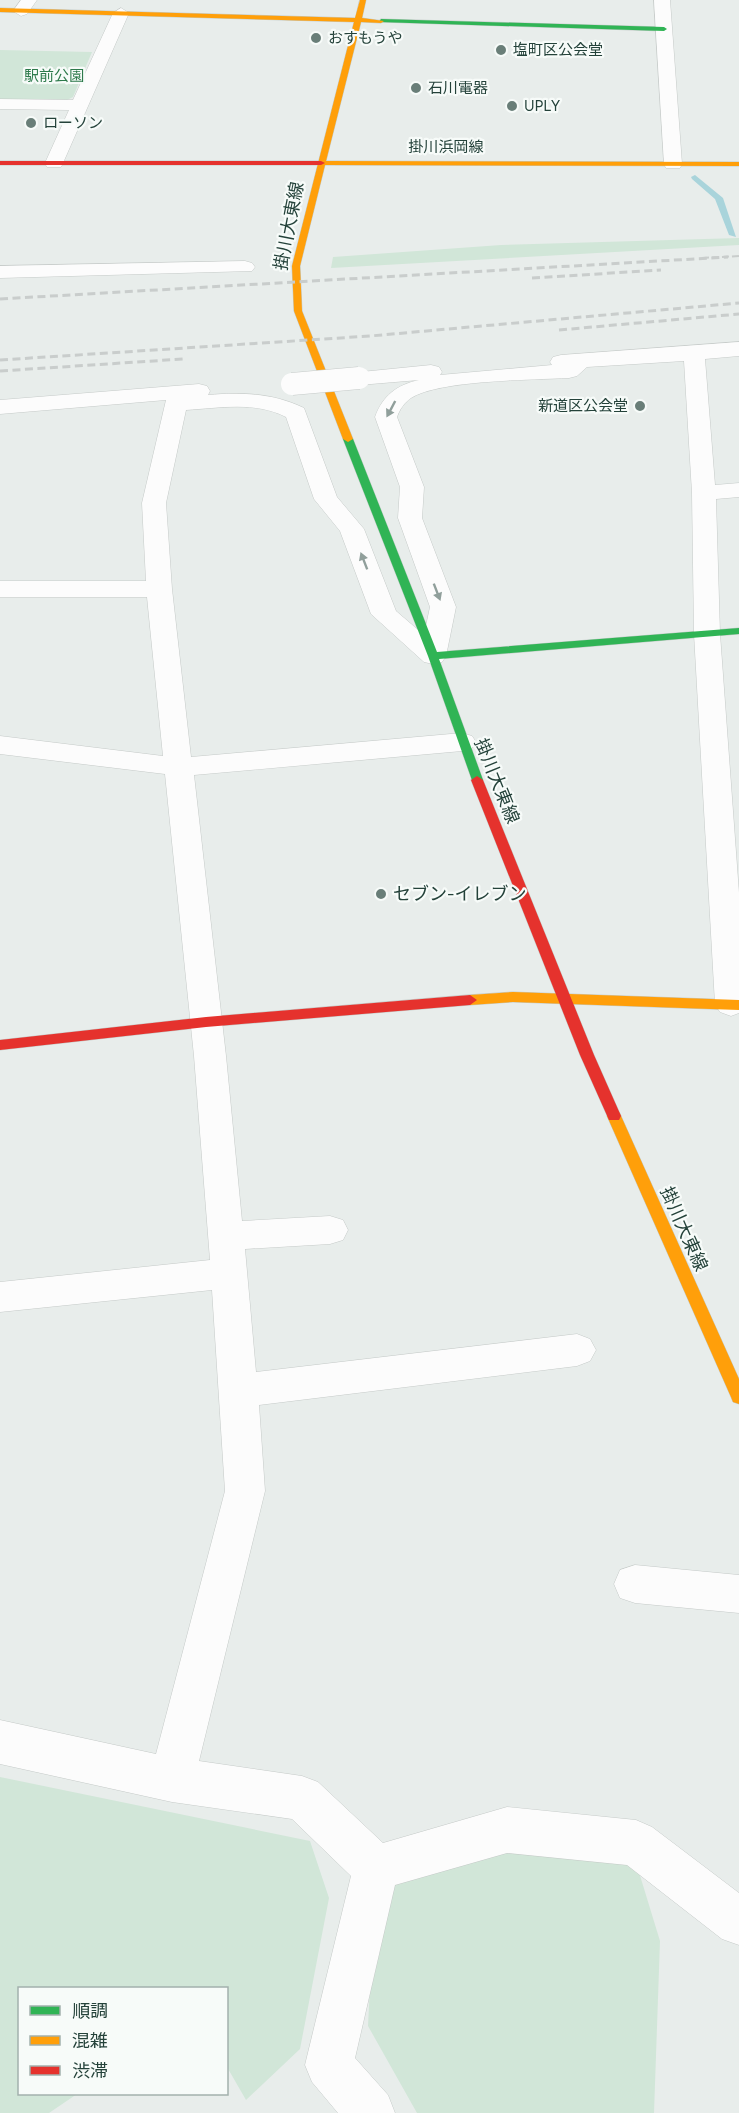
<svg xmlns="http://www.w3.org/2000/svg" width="739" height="2113" viewBox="0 0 739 2113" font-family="Figtree,'Noto Sans JP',sans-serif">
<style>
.green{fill:#d1e6d8}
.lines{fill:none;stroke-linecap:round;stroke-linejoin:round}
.stream{fill:#a9d4db;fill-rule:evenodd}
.street-casing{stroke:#c5cac8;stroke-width:1}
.fast-casing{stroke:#c3cbc8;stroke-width:1}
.slow-casing{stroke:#c3cbc8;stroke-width:1}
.jam-casing{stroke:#c3cbc8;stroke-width:1}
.street{fill:#fcfcfc;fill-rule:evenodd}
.fast{fill:#30b455;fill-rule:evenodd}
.slow{fill:#ff9f0a;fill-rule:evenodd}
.jam{fill:#e5322d;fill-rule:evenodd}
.rail-far1{stroke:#c9cdcc;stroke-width:2;stroke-dasharray:7 3;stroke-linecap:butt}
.rail{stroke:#c9cdcc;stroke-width:3;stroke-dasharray:8 4.5;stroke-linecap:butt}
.street-bridge-casing{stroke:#c5cac8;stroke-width:23;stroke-linecap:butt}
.street-bridge{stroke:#fcfcfc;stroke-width:22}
.oneway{fill:#909f9b}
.poi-dot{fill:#697e78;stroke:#f7fbf9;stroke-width:2}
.labels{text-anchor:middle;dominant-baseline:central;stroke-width:4.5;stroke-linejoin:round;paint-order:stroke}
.far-poi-label{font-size:15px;fill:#24423a;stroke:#f7fbf9;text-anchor:start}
.far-park-label{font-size:15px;fill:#2d7a4b;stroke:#f7fbf9}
.far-street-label{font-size:15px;fill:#24423a;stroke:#f7fbf9}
.street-label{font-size:18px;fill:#24423a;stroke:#f7fbf9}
.poi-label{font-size:18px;fill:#24423a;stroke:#f7fbf9;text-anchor:start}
</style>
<rect width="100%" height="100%" fill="#e8edeb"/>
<path class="green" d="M0 50 92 52 73 97 65 101H0Z
M739 238V245L331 268 333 257 501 245Z
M0 1777 310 1841 329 1898 300 2049 246 2100 227 2067 226 1988H20V2094H77L49 2113H0Z
M507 1830 631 1846 660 1941 654 2113H417L368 2026 376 1868Z"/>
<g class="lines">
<path class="stream" d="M695 175 723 198 736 237 729 235 715 199 692 179 691 177Z"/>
<g class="street-casing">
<path id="street" d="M21 0H37L27 14 21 16 13 11Z
M654 0H670L682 164 680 168H666L664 164Z
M121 8 129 13 63 163 61 167H47L45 163 69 110 0 109V99L73 100 113 13Z
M245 261 252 263 255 267 252 271 0 278V266Z
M739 342V356L705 359 715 485 739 483V497L716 499 720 634 739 893V1013L731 1016 720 1012 715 1004 694 634 692 493 684 361 587 367 577 376 569 378C533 380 439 380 411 398 404 403 400 409 397 417L424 487 422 518 456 607 446 656 442 662 433 664 424 662 371 614 340 531 314 499 286 417C255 401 220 408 186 410L166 503 172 589 191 757 462 733 472 736 476 742 472 748 462 751 194 775 226 1056 242 1221 330 1216 343 1220 348 1230 343 1240 330 1244 245 1249 256 1372 577 1334 590 1339 596 1350 590 1361 577 1366 259 1405 265 1491 199 1761 302 1776 318 1782 383 1843 507 1807 636 1820 652 1827 739 1893V1945L722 1939 627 1865 507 1853 395 1885 355 2058 388 2095 395 2113H338L312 2082 305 2065 351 1876 292 1819 172 1802 0 1764V1720L156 1754 225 1491 212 1290 0 1312V1282L210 1260 194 1056 165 774 0 754V736L163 756 147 597H0V581H146L142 503 166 400 0 414V400L199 384 207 386 210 391 208 395C242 392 273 393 304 408L337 497 364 529 396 611 424 635 430 607 398 518 400 487 375 417C383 395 397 385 419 380L359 385 351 383 348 378 351 373 431 365 439 367 442 372 440 375 552 365 550 362 553 357 561 355Z
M635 1565 739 1575V1613L635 1603 620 1598 614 1584 620 1570Z"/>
</g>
<g class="fast-casing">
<path id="fast" d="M381 19 664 27 667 29 664 31 379 22Z
M348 436 353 439 437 652 739 628V634L439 659 483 780 481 783H473L428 656 343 439Z"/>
</g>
<g class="slow-casing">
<path id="slow" d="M360 0H366L362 18 384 21 381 23 361 22 326 161 739 162V166L325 165 300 266 302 311 353 439 348 442 343 439 294 311 292 266 354 22 0 12V8L355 18Z
M513 992 739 1000V1010L513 1002 470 1005 463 1000 470 995Z
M614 1111 619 1112 621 1116 739 1379V1404L733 1402 731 1397 607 1116 609 1112Z"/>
</g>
<g class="jam-casing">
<path id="jam" d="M0 161H321L325 163 321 165H0Z
M477 776 483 780 594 1055 621 1116 619 1120H609L580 1055 471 780Z
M470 995 477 1000 470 1005 206 1027 0 1050V1040L206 1017Z"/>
</g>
<use href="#street" class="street"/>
<use href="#fast" class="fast"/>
<use href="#slow" class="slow"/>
<use href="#jam" class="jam"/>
<path class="rail-far1" d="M702 258 739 256"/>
<path class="rail" d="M532 278 661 270
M0 299 728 257
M559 330 739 314
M0 360 370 336 739 303
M0 371 183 359"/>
<g class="street-bridge-casing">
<path id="street-bridge" d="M292 384 359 378"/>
</g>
<use href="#street-bridge" class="street-bridge"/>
</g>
<defs><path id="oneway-solid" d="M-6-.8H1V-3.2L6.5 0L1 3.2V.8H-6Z" transform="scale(1.5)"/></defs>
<g class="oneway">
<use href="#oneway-solid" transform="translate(391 409) rotate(118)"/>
<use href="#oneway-solid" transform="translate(364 561) rotate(-111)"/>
<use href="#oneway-solid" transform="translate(437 592) rotate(69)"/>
</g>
<g class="poi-dot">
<circle cx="316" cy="38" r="6"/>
<circle cx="501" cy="50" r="6"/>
<circle cx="416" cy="88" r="6"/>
<circle cx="512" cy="106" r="6"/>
<circle cx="31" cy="123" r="6"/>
<circle cx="640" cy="406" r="6"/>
<circle cx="381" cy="894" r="6"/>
</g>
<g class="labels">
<g class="far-poi-label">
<text x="328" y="38">おすもうや</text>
<text x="513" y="50">塩町区公会堂</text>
<text x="428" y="88">石川電器</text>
<text x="524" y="106">UPLY</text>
<text x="43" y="123">ローソン</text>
<text x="628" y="406" text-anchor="end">新道区公会堂</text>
</g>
<g class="far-park-label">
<text x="54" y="76">駅前公園</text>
</g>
<g class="far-street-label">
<text x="446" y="147">掛川浜岡線</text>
</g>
<g class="street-label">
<text transform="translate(289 226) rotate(-79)">掛川大東線</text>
<text transform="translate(497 781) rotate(68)">掛川大東線</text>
<text transform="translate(684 1229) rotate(66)">掛川大東線</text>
</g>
<g class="poi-label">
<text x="393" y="894">セブン-イレブン</text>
</g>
</g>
<rect x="18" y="1987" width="210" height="108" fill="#f7fbf9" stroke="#a3b1ad" stroke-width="1.5"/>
<rect x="30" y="2006" width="30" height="9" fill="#30b455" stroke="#a3b1ad" stroke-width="1.5"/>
<text x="72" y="2017" font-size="18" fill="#24423a">順調</text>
<rect x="30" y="2036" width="30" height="9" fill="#ff9f0a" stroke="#a3b1ad" stroke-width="1.5"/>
<text x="72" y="2047" font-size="18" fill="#24423a">混雑</text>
<rect x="30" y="2066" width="30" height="9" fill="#e5322d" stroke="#a3b1ad" stroke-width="1.5"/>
<text x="72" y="2077" font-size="18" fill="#24423a">渋滞</text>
</svg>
